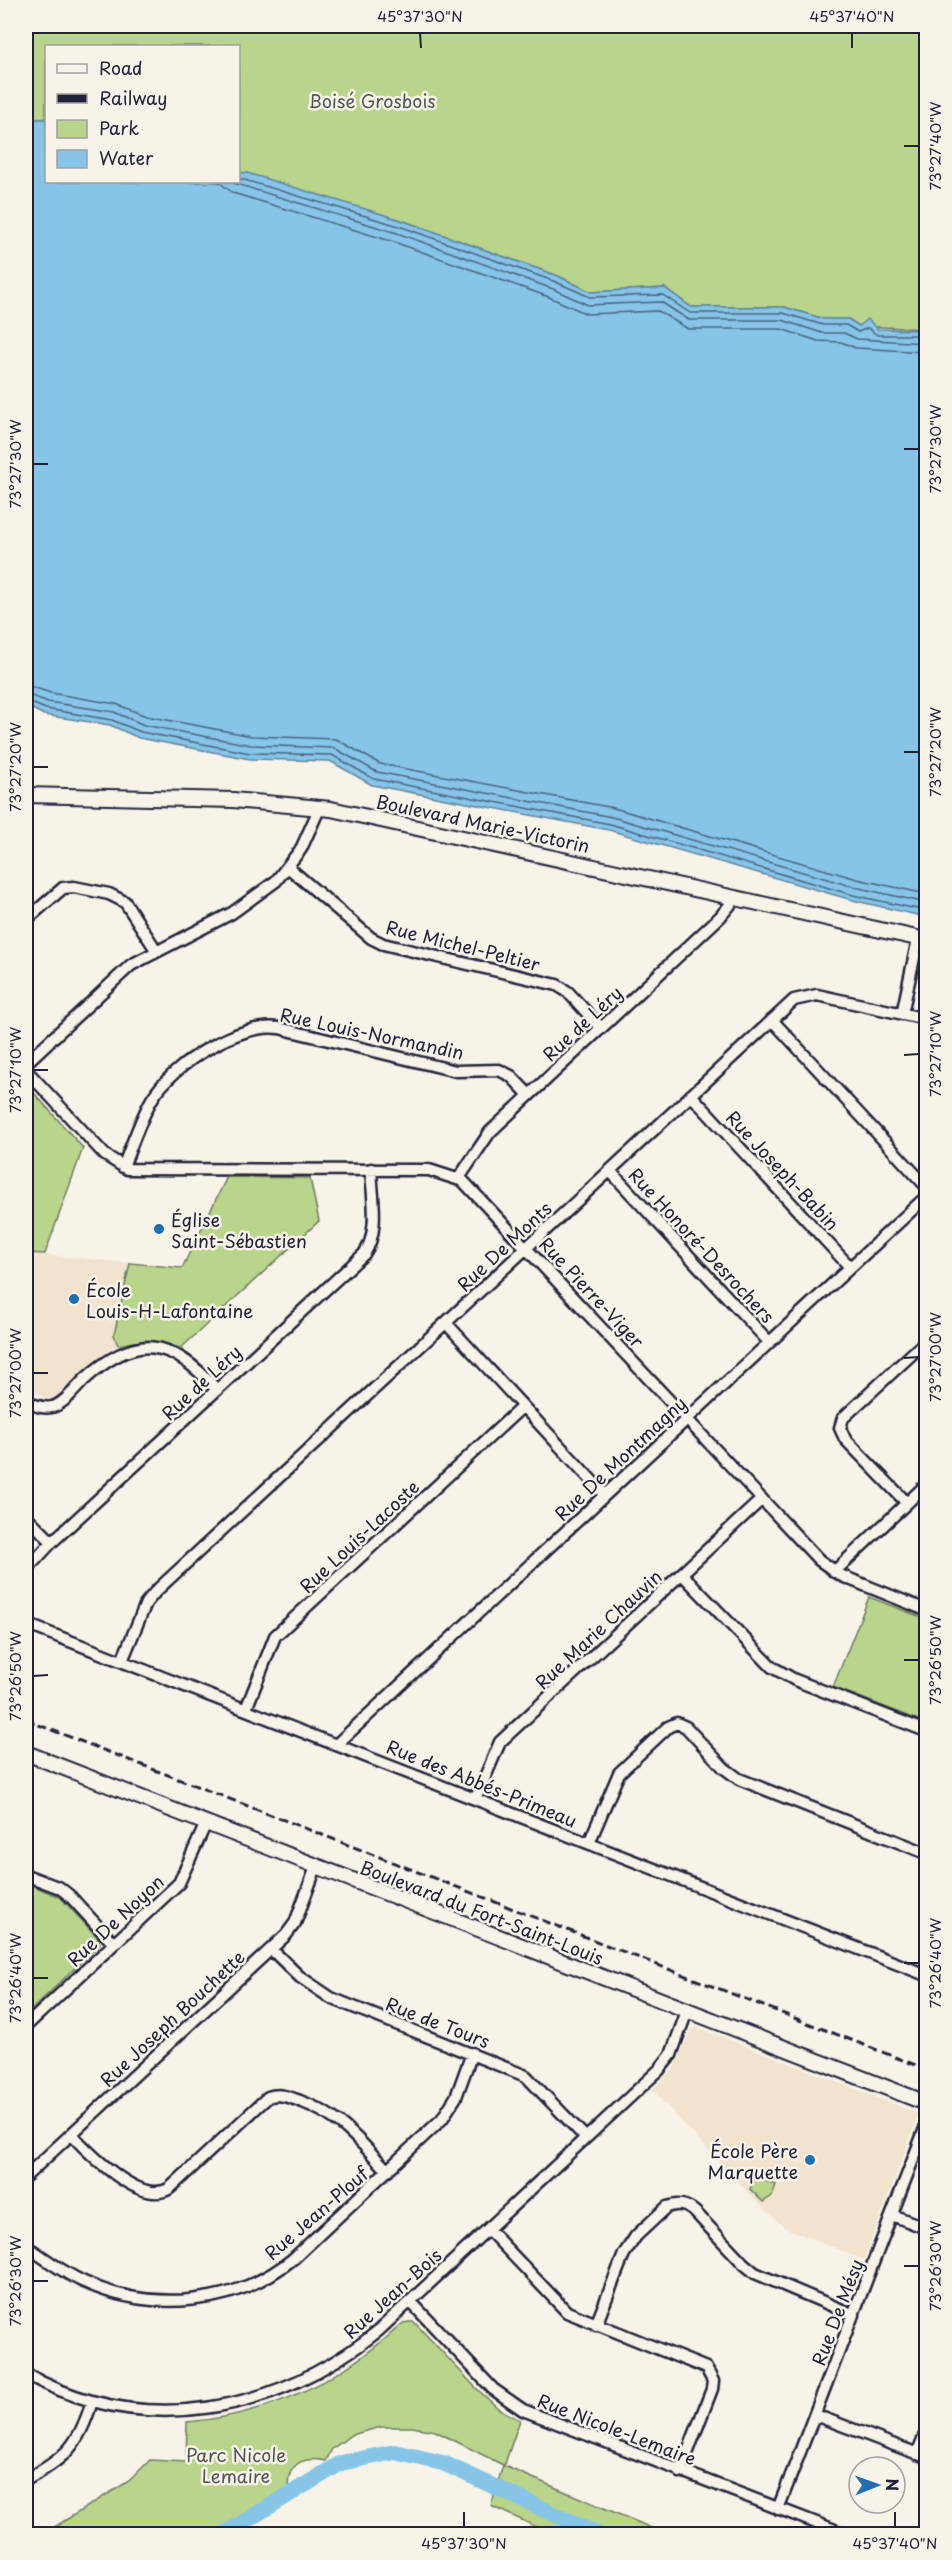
<svg xmlns="http://www.w3.org/2000/svg" width="952" height="2560" viewBox="0 0 952 2560" font-family="'Playpen Sans',sans-serif">
<style>
.built{fill:#f1e3ce}
.green{fill:#b9d48b;stroke:#6e7b63;stroke-width:1.5}
.water{fill:#86c5e7;stroke:#5e84a2;stroke-width:1.5}
.lines{fill:none;stroke-linecap:round;stroke-linejoin:round}
.shore{stroke:#4a6380;stroke-width:1.5}
.river{stroke:#86c5e7;stroke-width:16}
.street-casing{stroke:#22223b;stroke-width:15}
.secondary-casing{stroke:#22223b;stroke-width:18}
.street{stroke:#f7f3e8;stroke-width:10}
.secondary{stroke:#f7f3e8;stroke-width:14}
.rail{stroke:#22223b;stroke-width:3;stroke-dasharray:9 4.5;stroke-linecap:butt}
.ticks{fill:none;stroke:#22223b;stroke-width:2}
.poi-dot{fill:#1f6fb2;stroke:#f7f3e8;stroke-width:2}
.labels{text-anchor:middle;dominant-baseline:central;stroke-width:5;stroke-linejoin:round;paint-order:stroke}
.park-label{font-size:18px;fill:#4f5753;stroke:#f7f3e8}
.street-label{font-size:18px;fill:#22223b;stroke:#f7f3e8}
.poi-label{font-size:18px;fill:#22223b;stroke:#f7f3e8;text-anchor:start}
.neatline{fill:none;stroke:#22223b;stroke-width:2}
.ticks-label{font-size:15px;text-anchor:middle;fill:#22223b}
</style>
<rect width="100%" height="100%" fill="#f7f3e8"/>
<filter id="ink" filterUnits="userSpaceOnUse"><feTurbulence type="fractalNoise" baseFrequency=".0167" numOctaves="2"/><feDisplacementMap in="SourceGraphic" scale="12" xChannelSelector="R" yChannelSelector="G"/><feConvolveMatrix kernelMatrix="1 2 1 2 8 2 1 2 1" color-interpolation-filters="sRGB"/></filter>
<g filter="url(#ink)">
<path class="built" d="M26 1253 130 1263 114 1335 118 1345 98 1358 55 1397 49 1399 26 1389Z
M697 2027 919 2114 864 2260 784 2227 756 2201 652 2090 674 2068 691 2030Z"/>
<path class="green" d="M26 26H926V329L859 326 848 319H824L784 307H691L665 288 591 292 558 276 401 220 239 172 238 46H46V119H26Z
M26 1084 83 1148 45 1254 26 1253V1231L33 1224 26 1216Z
M227 1177 310 1178 319 1221 181 1348 146 1340 118 1345 114 1335 130 1263 182 1268Z
M869 1597 926 1619V1708L921 1721 833 1687Z
M26 1883 60 1897 99 1939 100 1944 26 2015Z
M755 2177 776 2185 772 2196 763 2202 750 2189Z
M409 2322H414L477 2389 499 2409 520 2420 504 2466 666 2534H552L491 2506 503 2465 435 2431 412 2427H381L351 2435 332 2449 326 2461C302 2456 287 2464 288 2489L214 2534H43L129 2481 150 2460 186 2462 187 2422C271 2415 341 2381 403 2323Z"/>
<path class="water" d="M26 119H46V182H238L239 172 247 173 401 220 558 276 591 292 665 288 691 307H784L824 319H848L859 326 867 319 878 329 926 330V917L852 900 609 830 372 785 330 761 250 759 139 738 110 725 44 715 26 706Z"/>
<g class="lines">
<path class="shore" d="M238 178 399 226 556 282 590 297 663 295 690 313H783L823 325H846L858 332 868 328 877 335H926
M219 182 233 193 394 242 549 297 587 314 658 311 688 329H781L818 341 841 342 856 348 926 352
M230 182 397 233 553 289 588 305 661 302 689 320H782L822 333H844L857 339 926 343
M26 685 51 693 116 704 146 716 252 736 336 739 380 764 614 808 857 879 926 894
M26 694 48 702 114 712 144 725 251 745 334 748 377 772 612 817 855 887 926 903
M26 701 46 709 112 720 141 732 250 753 332 755 374 779 610 824 853 895 926 911"/>
<path class="river" d="M224 2534 341 2463 395 2452 443 2463 597 2534"/>
<g class="street-casing">
<path id="street" d="M289 868 371 938 383 944 557 985 568 992 601 1028
M26 920 63 888 74 887 109 894 125 902 156 950
M902 1014 918 939
M772 1020 926 1186
M26 1063 131 965 232 913 276 881 301 849 320 807
M26 1070 105 1155 127 1169 429 1170 463 1181 819 1560 842 1576 926 1610
M691 1095 850 1267
M123 1167C132 1145 140 1120 152 1099 172 1065 239 1022 279 1028L456 1071 499 1070 511 1076 529 1095
M610 1171 769 1342
M459 1178 490 1132 720 917 730 905 732 897
M446 1323 605 1495
M26 1402C34 1405 43 1409 52 1407 64 1404 75 1389 84 1380 136 1332 171 1338 217 1390
M907 1503 845 1439 840 1428 843 1418 926 1341
M26 1516 52 1542
M26 1570 52 1542 364 1254C380 1232 372 1195 371 1169
M834 1572 926 1485
M682 1574 772 1667 795 1680 926 1731
M26 1624 926 1975
M122 1661 146 1603 156 1591 794 1000 817 995 917 1017 926 1021
M246 1709 275 1636 522 1407
M337 1744 926 1197
M476 1798 500 1742 762 1499
M589 1843 619 1773 668 1727 677 1723 686 1727 724 1768 739 1779 926 1853
M26 1875 60 1888 70 1896 114 1944
M271 1949 300 1977 331 1998 526 2076 585 2137
M26 2026 179 1883 206 1823
M72 2135C90 2154 142 2207 170 2188L268 2097C280 2093 289 2097 300 2101 341 2116 359 2141 388 2171
M26 2176 286 1935 295 1923 316 1867
M892 2215 926 2228
M488 2229 567 2312 706 2368 713 2381 712 2389 680 2472
M26 2246C45 2258 63 2273 84 2282 152 2313 236 2306 294 2258L442 2119 456 2097 472 2053
M410 2301 493 2389 523 2410 845 2534
M596 2325 624 2254 636 2236 667 2207C678 2203 686 2204 695 2212L743 2263 755 2273 854 2315
M26 2374C143 2439 277 2413 378 2331L659 2070 671 2055 687 2011
M815 2415 926 2457
M917 2454 926 2432
M26 2480C65 2458 79 2446 92 2401
M778 2509 926 2126"/>
</g>
<g class="secondary-casing">
<path id="secondary" d="M26 795 233 800 331 809 926 940
M26 1753 926 2103"/>
</g>
<use href="#street" class="street"/>
<use href="#secondary" class="secondary"/>
<path class="rail" d="M26 1720 926 2069"/>
</g>
</g>
<path class="ticks" d="M420 33 421 48M852 33V48M904 146H919M904 449H919M33 464H48M904 752H919M33 767H48M904 1055 919 1054M33 1070H48M904 1358 919 1357M33 1373H48M904 1660H919M33 1676 48 1675M904 1963H919M33 1978H48M904 2266H919M33 2281H48M464 2512V2527M895 2512V2527"/>
<g class="poi-dot">
<circle cx="159" cy="1229" r="6"/>
<circle cx="74" cy="1299" r="6"/>
<circle cx="810" cy="2160" r="6"/>
</g>
<g class="labels">
<g class="park-label">
<text x="372" y="100">Boisé Grosbois</text>
<text x="236" y="2454">Parc Nicole<tspan x="236" dy="21">Lemaire</tspan></text>
</g>
<g class="street-label">
<text transform="translate(483 823) rotate(12)">Boulevard Marie-Victorin</text>
<text transform="translate(463 945) rotate(14)">Rue Michel-Peltier</text>
<text transform="translate(582 1023) rotate(-43)">Rue de Léry</text>
<text transform="translate(372 1033) rotate(12)">Rue Louis-Normandin</text>
<text transform="translate(783 1170) rotate(47)">Rue Joseph-Babin</text>
<text transform="translate(702 1245) rotate(47)">Rue Honoré-Desrochers</text>
<text transform="translate(504 1246) rotate(-43)">Rue De Monts</text>
<text transform="translate(592 1292) rotate(47)">Rue Pierre-Viger</text>
<text transform="translate(201 1382) rotate(-43)">Rue de Léry</text>
<text transform="translate(620 1458) rotate(-43)">Rue De Montmagny</text>
<text transform="translate(359 1536) rotate(-43)">Rue Louis-Lacoste</text>
<text transform="translate(598 1629) rotate(-43)">Rue Marie Chauvin</text>
<text transform="translate(482 1783) rotate(22)">Rue des Abbés-Primeau</text>
<text transform="translate(482 1912) rotate(21)">Boulevard du Fort-Saint-Louis</text>
<text transform="translate(115 1920) rotate(-43)">Rue De Noyon</text>
<text transform="translate(172 2018) rotate(-43)">Rue Joseph Bouchette</text>
<text transform="translate(438 2022) rotate(21)">Rue de Tours</text>
<text transform="translate(316 2213) rotate(-41)">Rue Jean-Plouf</text>
<text transform="translate(392 2293) rotate(-42)">Rue Jean-Bois</text>
<text transform="translate(837 2312) rotate(-69)">Rue De Mésy</text>
<text transform="translate(617 2429) rotate(21)">Rue Nicole-Lemaire</text>
</g>
<g class="poi-label">
<text x="171" y="1219">Église<tspan x="171" dy="21">Saint-Sébastien</tspan></text>
<text x="86" y="1289">École<tspan x="86" dy="21">Louis-H-Lafontaine</tspan></text>
<text x="798" y="2150" text-anchor="end">École Père<tspan x="798" dy="21">Marquette</tspan></text>
</g>
</g>
<rect width="952" height="2560" fill="none" stroke="#f7f3e8" stroke-width="66"/>
<rect x="45" y="45" width="195" height="138" fill="#f7f3e8" stroke="#a29fa3" stroke-width="1.5"/>
<rect x="57" y="64" width="30" height="9" fill="#f7f3e8" stroke="#a29fa3" stroke-width="1.5"/>
<text x="99" y="75" font-size="18" fill="#22223b">Road</text>
<rect x="57" y="94" width="30" height="9" fill="#22223b" stroke="#a29fa3" stroke-width="1.5"/>
<text x="99" y="105" font-size="18" fill="#22223b">Railway</text>
<rect x="57" y="120" width="30" height="18" fill="#b9d48b" stroke="#a29fa3" stroke-width="1.5"/>
<text x="99" y="135" font-size="18" fill="#22223b">Park</text>
<rect x="57" y="150" width="30" height="18" fill="#86c5e7" stroke="#a29fa3" stroke-width="1.5"/>
<text x="99" y="165" font-size="18" fill="#22223b">Water</text>
<g transform="translate(877 2485) rotate(89)"><circle r="28" fill="#f7f3e8" stroke="#a29fa3" stroke-width="1.5"/>
<path d="M0-4.5L10 22L0 15L-10 22Z" fill="#1f6fb2"/>
<text y="-9" font-size="16" font-weight="bold" text-anchor="middle" fill="#22223b">N</text>
</g>
<rect x="33" y="33" width="886" height="2494" class="neatline"/>
<g class="ticks-label">
<text x="420" y="22">45°37'30"N</text>
<text x="852" y="22">45°37'40"N</text>
<text transform="translate(936 146) rotate(-90)" y="5">73°27'40"W</text>
<text transform="translate(936 449) rotate(-90)" y="5">73°27'30"W</text>
<text transform="translate(16 464) rotate(-90)" y="5">73°27'30"W</text>
<text transform="translate(936 752) rotate(-90)" y="5">73°27'20"W</text>
<text transform="translate(16 767) rotate(-90)" y="5">73°27'20"W</text>
<text transform="translate(936 1054) rotate(-90)" y="5">73°27'10"W</text>
<text transform="translate(16 1070) rotate(-90)" y="5">73°27'10"W</text>
<text transform="translate(936 1357) rotate(-90)" y="5">73°27'00"W</text>
<text transform="translate(16 1373) rotate(-90)" y="5">73°27'00"W</text>
<text transform="translate(936 1660) rotate(-90)" y="5">73°26'50"W</text>
<text transform="translate(16 1676) rotate(-90)" y="5">73°26'50"W</text>
<text transform="translate(936 1963) rotate(-90)" y="5">73°26'40"W</text>
<text transform="translate(16 1978) rotate(-90)" y="5">73°26'40"W</text>
<text transform="translate(936 2266) rotate(-90)" y="5">73°26'30"W</text>
<text transform="translate(16 2281) rotate(-90)" y="5">73°26'30"W</text>
<text x="464" y="2549">45°37'30"N</text>
<text x="895" y="2549">45°37'40"N</text>
</g>
</svg>
